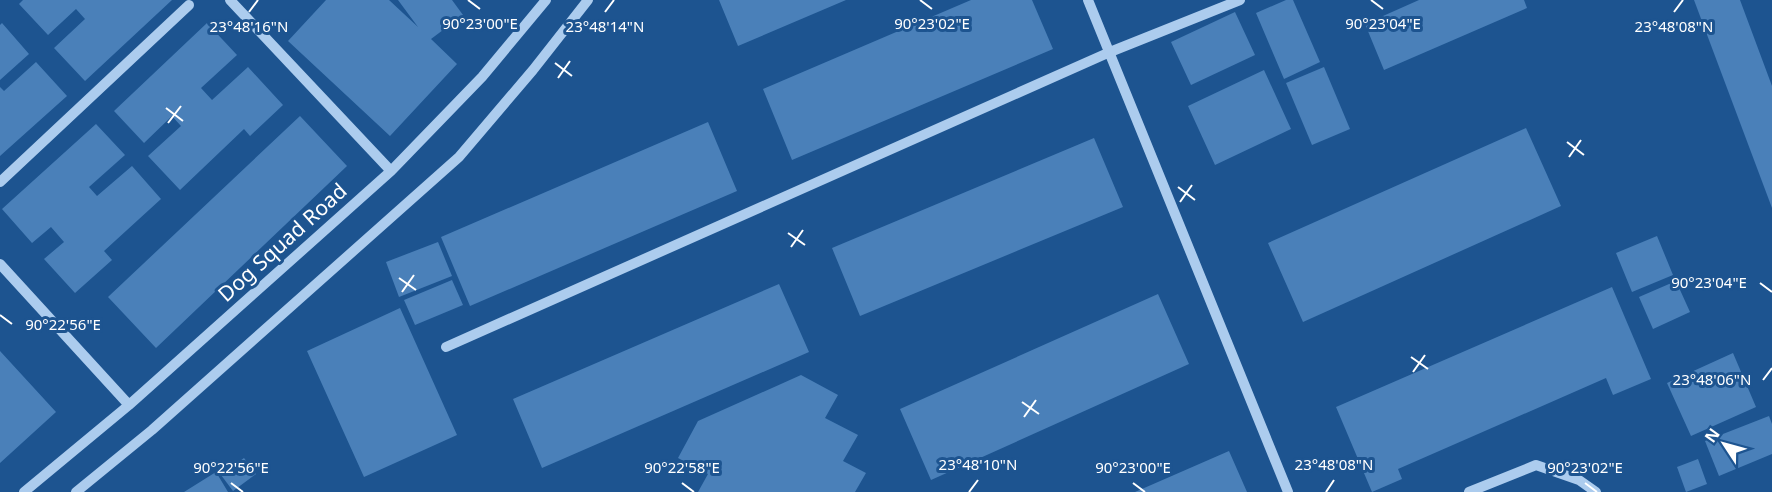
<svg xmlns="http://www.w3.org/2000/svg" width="1772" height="492" viewBox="0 0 1772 492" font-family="'Noto Sans',sans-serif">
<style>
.building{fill:#4a80b9}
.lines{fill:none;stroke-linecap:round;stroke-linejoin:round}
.minor{stroke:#acccee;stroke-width:10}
.ticks{fill:none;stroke:#fff;stroke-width:2}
.labels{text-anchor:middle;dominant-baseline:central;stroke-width:6;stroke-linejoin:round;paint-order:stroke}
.street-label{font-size:21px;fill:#fff;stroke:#1d5490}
.ticks-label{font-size:15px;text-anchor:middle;fill:#fff;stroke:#1d5490;stroke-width:6;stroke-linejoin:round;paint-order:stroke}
</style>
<rect width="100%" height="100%" fill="#1d5490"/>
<path class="building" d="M23 0H172L85 81 54 48 85 19 76 9 48 35 19 4Z
M326 0H389L418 27 398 0H452L463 15 431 39 457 64 390 136 288 41Z
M719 0H846L738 46Z
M971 0H1032L1053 49 792 160 763 89Z
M1286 0H1293L1320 62 1284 79 1256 13Z
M1419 0H1524L1527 8 1384 70 1365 24Z
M1694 0H1740L1772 86V208Z
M1235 12 1255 55 1191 85 1171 42Z
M2 23 29 54 0 80V25Z
M207 23 237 55 201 88 212 100 248 67 283 105 250 136 244 129 180 190 148 156 181 126 172 116 144 143 114 111Z
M36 62 67 96 0 156V87L4 91Z
M1324 67 1350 129 1312 145 1286 83Z
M1264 70 1291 129 1215 165 1188 106Z
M300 116 347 166 156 348 108 297Z
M708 122 737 191 470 306 441 237Z
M96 124 125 155 89 187 97 196 132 166 161 199 104 251 112 260 75 293 44 259 64 242 51 227 32 243 2 209Z
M1526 128 1561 206 1303 322 1268 243Z
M1094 138 1123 207 860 316 832 248Z
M1657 236 1673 275 1632 292 1616 253Z
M438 242 452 276 399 297 386 262Z
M452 280 463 305 415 325 404 300Z
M1676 281 1690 312 1653 329 1639 297Z
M779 284 809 352 542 468 513 399Z
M1612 287 1651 379 1613 395 1606 378 1398 469 1402 479 1372 492 1336 407Z
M1158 294 1189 364 931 480 900 409Z
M400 308 457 435 364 477 307 351Z
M0 351 56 412 0 463Z
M1733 353 1756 407 1691 436 1667 383Z
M801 375 838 395 825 418 858 435 843 461 866 473 855 492H698L708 474 678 458 698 421Z
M1769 416 1772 424V454L1719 476 1705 441Z
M1229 451 1247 492H1135Z
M244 458 256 474 233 491 221 475Z
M1698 459 1707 484 1686 492 1677 467Z
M216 472 228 492H184Z"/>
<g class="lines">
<path class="minor" d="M230 0 391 171
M1088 0 1288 492
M0 182 189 5
M0 264 129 405
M446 347 1110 52 1240 0
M24 492 129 405 391 171 482 77 546 0
M76 492 152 430 459 157 533 70 588 0
M1469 492 1536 465 1579 480 1596 492"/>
</g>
<path class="ticks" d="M468 0 480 9M920 0 932 9M1371 0 1383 9M249 12 258 0M605 12 614 0M1674 12 1683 0M555 63 572 76M558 78 570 61M166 108 183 121M168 123 181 106M1567 142 1584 155M1569 157 1581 140M1178 187 1195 200M1180 202 1192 185M788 233 805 245M791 247 803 230M399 278 416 290M1760 283 1772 292M402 292 414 275M0 315 12 324M1411 357 1428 369M1413 372 1425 355M1763 380 1772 368M1022 402 1039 414M1024 417 1036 400M231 483 243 492M682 483 694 492M1133 483 1145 492M1585 483 1597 492M969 492 978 480M1326 492 1334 480"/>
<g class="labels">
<g class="street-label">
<text transform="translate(282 242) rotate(-42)">Dog Squad Road</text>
</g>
</g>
<g class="ticks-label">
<text x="1383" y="29">90°23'04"E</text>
<text x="480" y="29">90°23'00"E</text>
<text x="932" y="29">90°23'02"E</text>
<text x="249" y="32">23°48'16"N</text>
<text x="605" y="32">23°48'14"N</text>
<text x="1674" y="32">23°48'08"N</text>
<text x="1709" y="288">90°23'04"E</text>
<text x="63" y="330">90°22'56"E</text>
<text x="1712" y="385">23°48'06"N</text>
<text x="978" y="470">23°48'10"N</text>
<text x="1334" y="470">23°48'08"N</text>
<text x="231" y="473">90°22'56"E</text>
<text x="682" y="473">90°22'58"E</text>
<text x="1133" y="473">90°23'00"E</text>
<text x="1585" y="473">90°23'02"E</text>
</g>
<g transform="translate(1724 444) rotate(306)" stroke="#1d5490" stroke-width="4.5" paint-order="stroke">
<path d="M0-4.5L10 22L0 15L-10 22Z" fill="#ffffff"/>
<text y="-9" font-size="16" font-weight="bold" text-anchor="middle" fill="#ffffff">N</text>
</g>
</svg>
